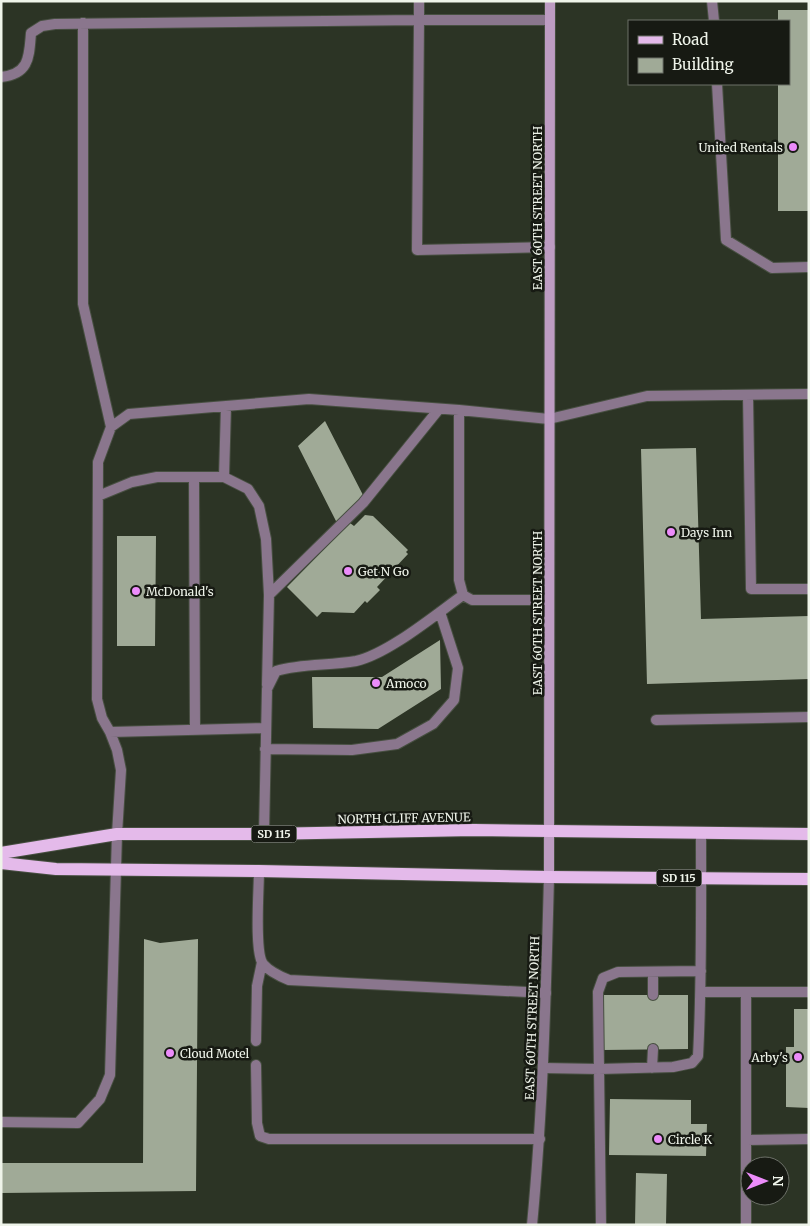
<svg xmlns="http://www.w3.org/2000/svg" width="810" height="1226" viewBox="0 0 810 1226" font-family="Merriweather,serif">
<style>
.building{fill:#a0aa97}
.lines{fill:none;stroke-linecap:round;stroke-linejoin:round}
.service-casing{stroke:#474f41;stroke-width:12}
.tertiary-casing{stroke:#474f41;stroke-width:12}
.secondary-casing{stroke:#474f41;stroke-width:12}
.primary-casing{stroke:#474f41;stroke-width:14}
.service{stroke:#8a768d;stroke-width:10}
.tertiary{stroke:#8a768d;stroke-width:10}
.secondary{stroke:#bd9cc2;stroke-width:10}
.primary{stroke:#e4baea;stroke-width:12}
.poi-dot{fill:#ec8cfa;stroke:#171a13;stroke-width:2}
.labels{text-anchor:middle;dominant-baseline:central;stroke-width:5;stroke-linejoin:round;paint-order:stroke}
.shield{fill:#171a13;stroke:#aeb3aa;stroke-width:1}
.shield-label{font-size:11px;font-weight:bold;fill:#eff4ea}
.poi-label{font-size:12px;fill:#eff4ea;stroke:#171a13;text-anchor:start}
.street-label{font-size:12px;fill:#eff4ea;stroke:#171a13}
</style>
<rect width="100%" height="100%" fill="#2c3425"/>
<path class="building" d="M778 10H809V211H778V84H789V21H778Z
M325 421 364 497 338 525 298 446Z
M696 448 701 619 809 616V679L647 684 641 449Z
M365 515 373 516 408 550 406 552 408 554 377 587 380 590 367 603 365 601 354 613 322 612 317 617 287 587 350 523 354 526Z
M117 536H156L155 646H117Z
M440 640 441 689 378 729 313 728 312 677H382Z
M144 939 160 943 198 939 196 1191 1 1193V1163H143Z
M603 995H688V1049L603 1050Z
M794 1009H809V1108L786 1107V1047H794Z
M610 1099 691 1100V1124H707L706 1156 609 1155Z
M636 1173 667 1174 666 1225H635Z"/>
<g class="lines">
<g class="service-casing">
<path id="service" d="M419 1V20H550
M712 1 714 21
M83 23V304L111 427
M1 77C30 74 29 56 31 33L42 26 55 24 419 20 417 250 550 247
M717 84 726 240 772 268 809 267
M748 395 751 589H809
M226 406 224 477 248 489 259 506 266 539 269 595 267 685
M459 410V580L463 595 472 600H549
M194 477 195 730
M98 496 132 482 157 477H224
M269 595 363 503 439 409
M656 720 809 717
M110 732 265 728
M265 749 352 750 397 744 433 724 454 700 458 668 440 612
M701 833C701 907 702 982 698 1056L692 1063 673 1067 599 1069 598 992 603 978 618 972 701 971
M264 834 267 689 276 671C303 663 329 666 356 661 388 654 435 615 463 595
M259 871C259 889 254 952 263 964 270 972 279 976 289 980L546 993
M653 972V995
M701 992H746V1225
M746 992H809
M256 1041 257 986 262 962
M256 1065 257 1123 260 1136 269 1139H540
M543 1068 599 1069 601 1225
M652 1068 653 1049
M1 1122 78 1123 100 1099 110 1075 117 834 121 770 117 750 110 732 102 718 97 699 98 462 111 427 129 414 309 399 459 410 549 419 647 396 809 394
M746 1140 809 1139"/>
</g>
<g class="tertiary-casing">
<path id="tertiary" d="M532 1225C543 1109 546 993 549 877"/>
</g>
<g class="secondary-casing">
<path id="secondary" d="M549 877 550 1"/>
</g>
<g class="primary-casing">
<path id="primary" d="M1 853 117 834H264L474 830 809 834
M1 863 56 869 259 871 549 877 809 879"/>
</g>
<use href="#service" class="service"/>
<use href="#tertiary" class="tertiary"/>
<use href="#secondary" class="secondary"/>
<use href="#primary" class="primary"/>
</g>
<g class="poi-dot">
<circle cx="793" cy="147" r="5"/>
<circle cx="671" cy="532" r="5"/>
<circle cx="348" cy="571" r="5"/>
<circle cx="136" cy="591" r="5"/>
<circle cx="376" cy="683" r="5"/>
<circle cx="170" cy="1053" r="5"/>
<circle cx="798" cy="1057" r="5"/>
<circle cx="658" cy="1139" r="5"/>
</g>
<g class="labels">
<g class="shield">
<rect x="251.5" y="825.5" width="45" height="17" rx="4"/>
<rect x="656.5" y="869.5" width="45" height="17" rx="4"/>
</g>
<g class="shield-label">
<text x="274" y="834">SD 115</text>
<text x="679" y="878">SD 115</text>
</g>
<g class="poi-label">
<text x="783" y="147" text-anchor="end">United Rentals</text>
<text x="681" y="532">Days Inn</text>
<text x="358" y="571">Get N Go</text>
<text x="146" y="591">McDonald's</text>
<text x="386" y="683">Amoco</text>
<text x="180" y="1053">Cloud Motel</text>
<text x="788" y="1057" text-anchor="end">Arby's</text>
<text x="668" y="1139">Circle K</text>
</g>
<g class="street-label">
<text transform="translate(537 208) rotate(-90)">EAST 60TH STREET NORTH</text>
<text transform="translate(537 613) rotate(-90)">EAST 60TH STREET NORTH</text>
<text transform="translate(404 818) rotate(-1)">NORTH CLIFF AVENUE</text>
<text transform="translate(532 1018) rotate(-88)">EAST 60TH STREET NORTH</text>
</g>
</g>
<rect width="810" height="1226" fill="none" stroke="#eff4ea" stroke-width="5"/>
<rect x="628" y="20" width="162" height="65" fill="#171a13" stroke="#6d7169"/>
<rect x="638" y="36" width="25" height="8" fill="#e4baea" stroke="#6d7169"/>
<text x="672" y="45" font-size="15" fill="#eff4ea">Road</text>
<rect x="638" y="58" width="25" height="15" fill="#a0aa97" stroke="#6d7169"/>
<text x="672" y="70" font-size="15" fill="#eff4ea">Building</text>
<g transform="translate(765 1181) rotate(90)"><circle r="24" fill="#171a13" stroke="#6d7169"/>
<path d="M0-4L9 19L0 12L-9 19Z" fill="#ec8cfa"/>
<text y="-8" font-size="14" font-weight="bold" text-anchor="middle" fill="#eff4ea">N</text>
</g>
</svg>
